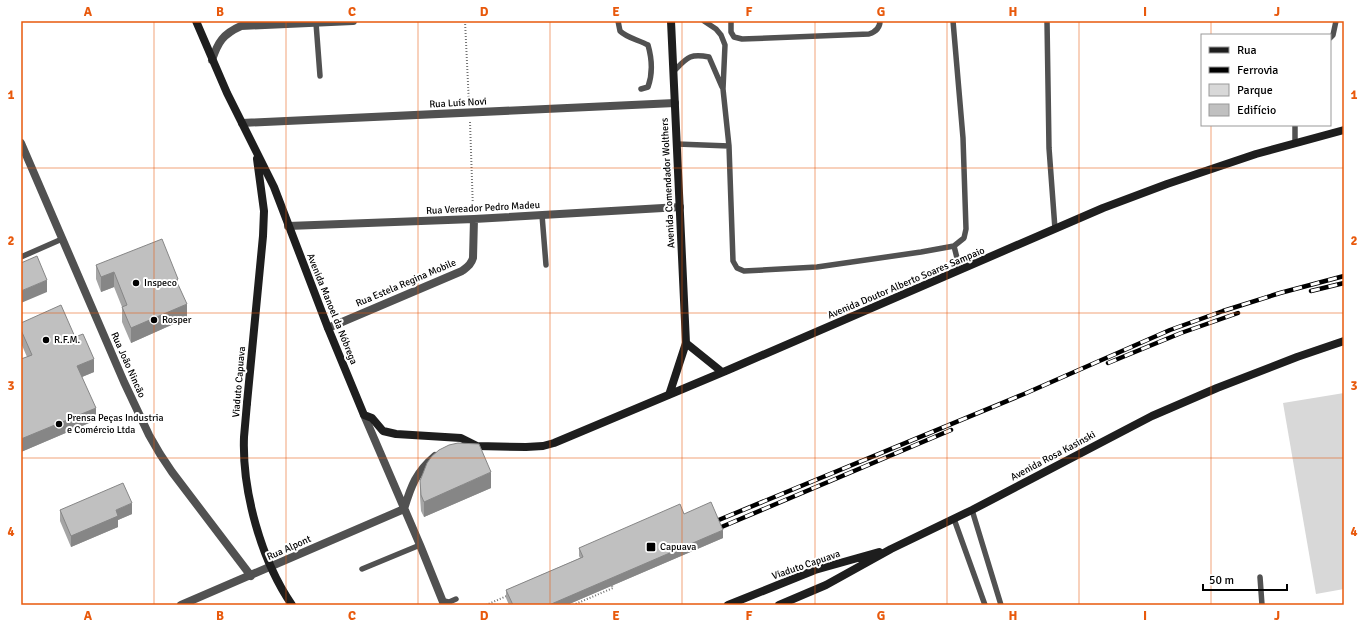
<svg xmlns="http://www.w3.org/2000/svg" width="1365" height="626" viewBox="0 0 1365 626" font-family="Signika,sans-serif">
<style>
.green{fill:#d8d8d8}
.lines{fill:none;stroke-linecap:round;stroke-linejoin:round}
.path{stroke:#737373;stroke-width:2;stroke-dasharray:1 2;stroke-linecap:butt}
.lane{stroke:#515151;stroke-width:5.5}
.street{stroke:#515151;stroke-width:8}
.secondary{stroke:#1e1e1e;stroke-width:8}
.rail-casing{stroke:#000;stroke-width:4.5}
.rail{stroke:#fff;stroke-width:3;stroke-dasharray:9;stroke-linecap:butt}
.secondary-bridge{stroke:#1e1e1e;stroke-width:8}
.wall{fill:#a5a5a5}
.shaded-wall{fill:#868686}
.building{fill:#c0c0c0;stroke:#868686}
.grid{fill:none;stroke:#e8590c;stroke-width:1;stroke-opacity:0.55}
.poi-dot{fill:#000;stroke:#fff;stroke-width:1.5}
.labels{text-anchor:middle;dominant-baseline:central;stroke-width:4;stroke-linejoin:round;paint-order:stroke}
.street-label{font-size:10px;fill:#000;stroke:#fff}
.poi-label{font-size:10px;fill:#000;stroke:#fff;text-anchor:start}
.neatline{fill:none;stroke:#e8590c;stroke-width:1.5}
.grid-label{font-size:13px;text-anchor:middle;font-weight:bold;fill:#e8590c}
</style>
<rect width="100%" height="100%" fill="#fff"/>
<path class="green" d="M1344 393V589L1316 594 1283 403Z"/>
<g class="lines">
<path class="path" d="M465 21 469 104
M470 122 473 210
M486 605 509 595
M573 605 613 588 611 583"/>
<path class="lane" d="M618 21 620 31C627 38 639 40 648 45 652 59 653 73 648 87L641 89
M704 21 716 29 721 35 725 45 723 89 729 146
M731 21V32L734 37 742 39 869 34C875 32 880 28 880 21
M1047 21 1049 148 1055 229
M316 23 320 76
M1330 38 1333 35 1336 21
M673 72C687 58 689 53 709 57L722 87
M1295 143V125
M677 144 729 146 733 261 737 268 744 271 817 267 921 252 954 246 964 238 966 229 963 138 953 21
M542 215 546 265
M954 246 960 270
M21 257 62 239
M972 510 1001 605
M954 519 985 605
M362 569 420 545
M1260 577 1262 605
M447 603 456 599"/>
<path class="street" d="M212 60C218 42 223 34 241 26L353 21
M242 123 675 103
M21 143 124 382 149 435 160 454 172 472 251 576
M288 226 474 219 680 207
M328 328 462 271C467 267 471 265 473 258L474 219
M364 415 420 545 443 602 447 603
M404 509C411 486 416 472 435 456
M181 605 404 509"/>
<path class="secondary" d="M196 21 227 93 274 187 328 328 364 415 372 418 383 431 396 434 461 438 477 446 526 447 543 446 554 443 728 370 1103 208 1167 184 1256 154 1344 130
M686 343 722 372
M669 395 686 343 671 21
M247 403 263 236 264 211 257 159
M728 605 815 570 879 552
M779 605 826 585 891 549 972 510 1152 416 1217 388 1297 357 1344 341"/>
<g class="rail-casing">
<path id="rail" d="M1311 291 1344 283
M1108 363 1181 333 1238 313
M709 524 1024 394 1170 330 1223 311 1280 293 1344 276
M712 531 951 430"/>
</g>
<use href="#rail" class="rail"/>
<path class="secondary-bridge" d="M247 403C246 414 245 425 244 437 242 491 261 560 292 605"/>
</g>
<path class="wall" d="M96 265 178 285 187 318 131 343 122 322V307L114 287 101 292 96 279Z
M21 323 75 337 94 372 82 377 96 420 21 452V359L27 357 21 343Z
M420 481 491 488 424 517 421 511 420 497Z
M60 510 132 514 118 520V527L71 547 60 521Z
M684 514 723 538 567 605H509L506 598V590L580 558 579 556V548Z"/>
<path class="shaded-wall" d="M114 272V287L101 292V277Z
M178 279V293L176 280Z
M47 280V292L21 303V291Z
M187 304V318L131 343V328Z
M94 359V372L77 379V366Z
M96 408V420L21 452V439Z
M491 472V488L424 517V502Z
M132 503V514L118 520V527L71 547V536L116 510Z
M723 530V538L567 605H549Z"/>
<path class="building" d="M162 239 178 279 176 280 187 304 131 328 122 307 127 305 114 272 101 277 96 265Z
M37 256 47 280 21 291V263Z
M61 305 75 337 83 334 94 359 77 366 96 408 21 439V359L32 355 21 330V323Z
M458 443 479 444 491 472 424 502 421 495 420 481 427 463 432 456 439 450 449 445Z
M123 483 132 503 116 510 118 516 71 536 60 510Z
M711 502 723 530 549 605H513L506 590 583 557 579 548 680 504 684 514Z"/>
<path class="grid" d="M154 21V605M286 21V605M418 21V605M550 21V605M682 21V605M815 21V605M947 21V605M1079 21V605M1211 21V35M1211 125V605M21 168H1344M21 313H1344M21 458H1344"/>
<g class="poi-dot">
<circle cx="136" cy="283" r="4"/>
<circle cx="154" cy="320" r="4"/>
<circle cx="46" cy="340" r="4"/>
<circle cx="59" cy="424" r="4"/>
<rect x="646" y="542" width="10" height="10" rx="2"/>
</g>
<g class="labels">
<g class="street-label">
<text transform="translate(458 103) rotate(-3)">Rua Luís Novi</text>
<text transform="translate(668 183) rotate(-93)">Avenida Comendador Wolthers</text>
<text transform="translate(483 208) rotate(-3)">Rua Vereador Pedro Madeu</text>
<text transform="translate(406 283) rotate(-23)">Rua Estela Regina Mobile</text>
<text transform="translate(906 283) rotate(-23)">Avenida Doutor Alberto Soares Sampaio</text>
<text transform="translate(332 309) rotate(68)">Avenida Manoel da Nóbrega</text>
<text transform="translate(128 365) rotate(66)">Rua João Nincão</text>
<text transform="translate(239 382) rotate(-85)">Viaduto Capuava</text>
<text transform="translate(1053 456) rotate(-28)">Avenida Rosa Kasinski</text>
<text transform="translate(289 548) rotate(-24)">Rua Alpont</text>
<text transform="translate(806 565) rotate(-19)">Viaduto Capuava</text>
</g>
<g class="poi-label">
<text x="144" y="283">Inspeco</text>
<text x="162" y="320">Rosper</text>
<text x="54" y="340">R.F.M.</text>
<text x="67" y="418">Prensa Peças Industria<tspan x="67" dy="12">e Comércio Ltda</tspan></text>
<text x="660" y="547">Capuava</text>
</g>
</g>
<rect width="1365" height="626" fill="none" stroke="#ffffff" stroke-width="44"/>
<rect x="1201" y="34" width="130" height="92" fill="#ffffff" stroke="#999999"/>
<rect x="1209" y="47" width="20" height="6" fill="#1e1e1e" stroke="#999999"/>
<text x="1237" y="54" font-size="12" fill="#000000">Rua</text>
<rect x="1209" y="67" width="20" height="6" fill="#000000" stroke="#999999"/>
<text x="1237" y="74" font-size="12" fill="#000000">Ferrovia</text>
<rect x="1209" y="84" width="20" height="12" fill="#d8d8d8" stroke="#999999"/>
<text x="1237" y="94" font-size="12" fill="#000000">Parque</text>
<rect x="1209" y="104" width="20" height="12" fill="#c0c0c0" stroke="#999999"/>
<text x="1237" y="114" font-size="12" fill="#000000">Edifício</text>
<path d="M1203 584v6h84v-6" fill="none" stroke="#000000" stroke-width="2"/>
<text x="1209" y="584" font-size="12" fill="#000000" stroke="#ffffff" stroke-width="3" paint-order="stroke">50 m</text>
<rect x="22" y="22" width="1321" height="582" class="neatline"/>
<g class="grid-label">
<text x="88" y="16">A</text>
<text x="220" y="16">B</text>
<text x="352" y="16">C</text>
<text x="484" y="16">D</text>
<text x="616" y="16">E</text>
<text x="749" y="16">F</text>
<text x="881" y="16">G</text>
<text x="1013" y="16">H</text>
<text x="1145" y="16">I</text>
<text x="1277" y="16">J</text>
<text x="11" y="99">1</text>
<text x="1354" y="99">1</text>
<text x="11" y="245">2</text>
<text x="1354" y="245">2</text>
<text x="11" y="390">3</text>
<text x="1354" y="390">3</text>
<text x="11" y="536">4</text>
<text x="1354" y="536">4</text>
<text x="88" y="620">A</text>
<text x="220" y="620">B</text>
<text x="352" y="620">C</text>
<text x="484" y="620">D</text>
<text x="616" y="620">E</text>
<text x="749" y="620">F</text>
<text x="881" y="620">G</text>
<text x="1013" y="620">H</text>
<text x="1145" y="620">I</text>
<text x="1277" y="620">J</text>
</g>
</svg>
